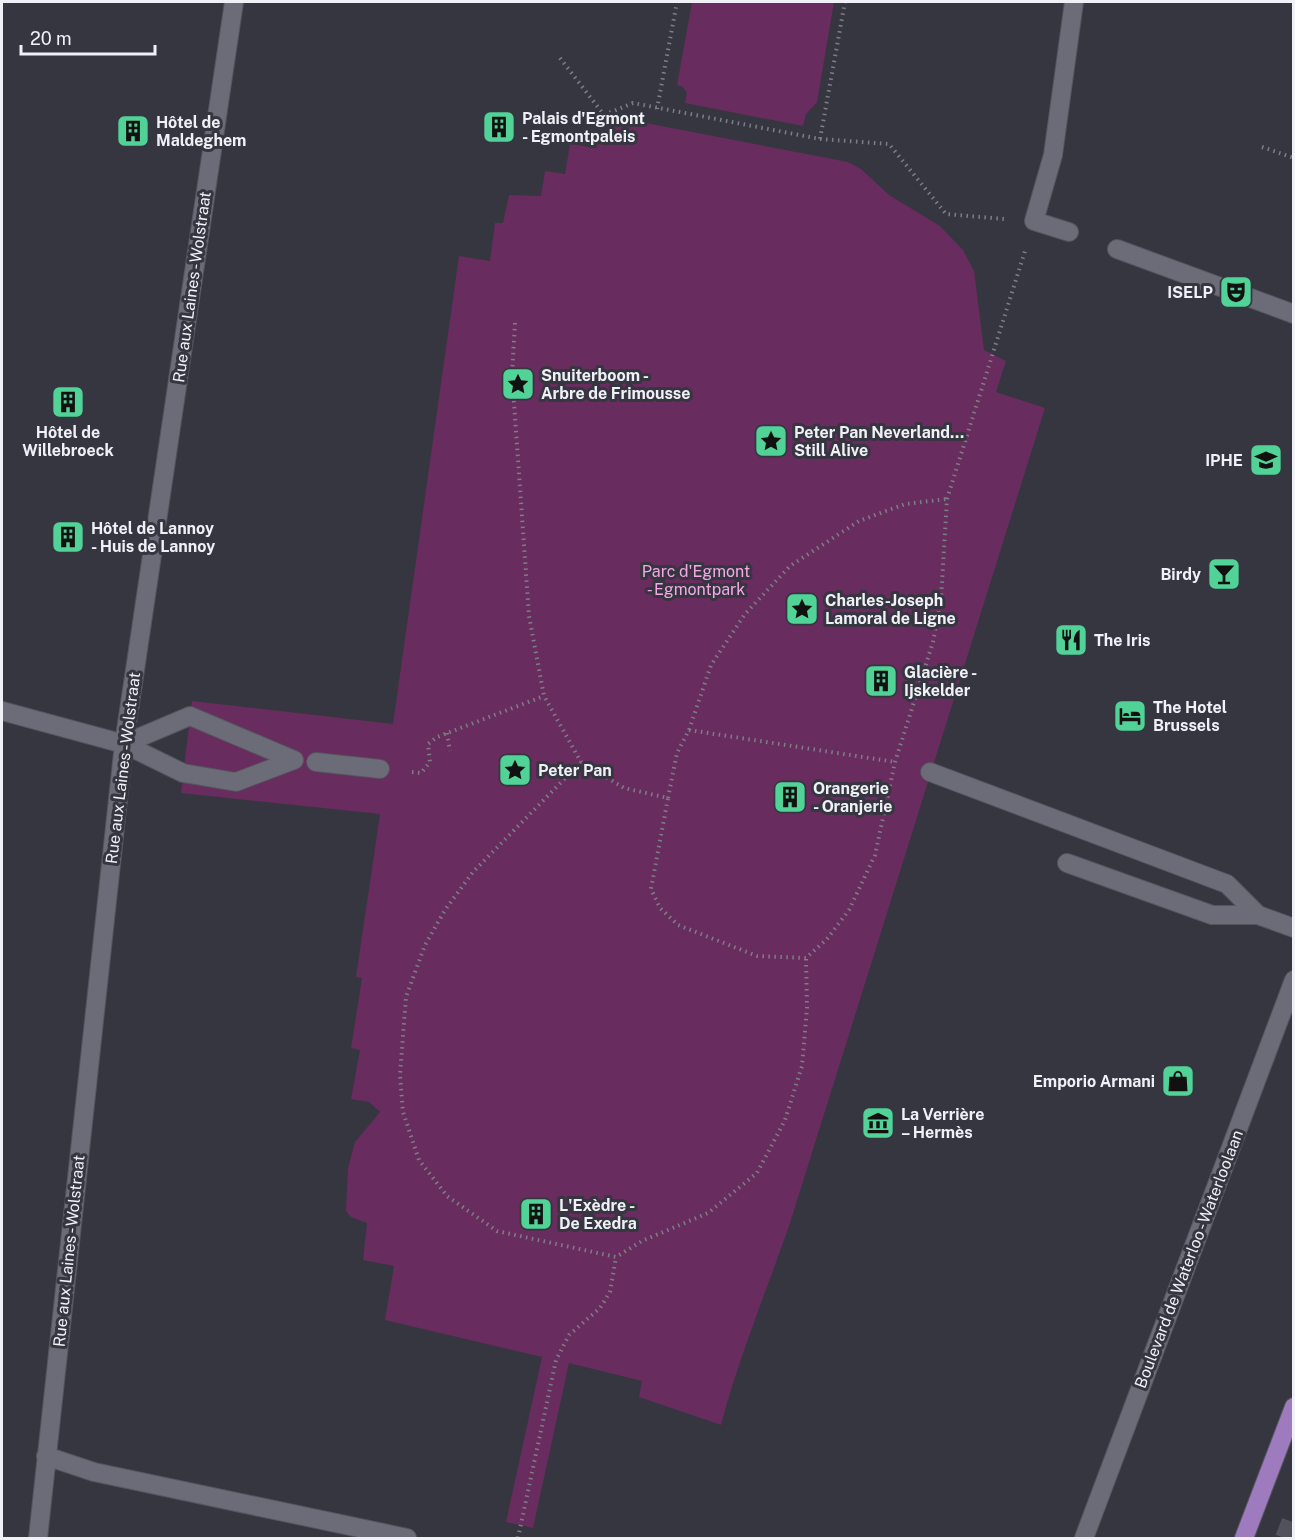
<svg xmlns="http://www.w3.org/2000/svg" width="1295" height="1540" viewBox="0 0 1295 1540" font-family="'Public Sans',sans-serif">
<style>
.green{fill:#682c5e}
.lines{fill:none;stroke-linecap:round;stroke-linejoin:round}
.trunk-tunnel{stroke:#52525c;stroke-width:18;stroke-dasharray:18 9;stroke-linecap:butt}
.service-casing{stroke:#54555d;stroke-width:20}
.pedestrian-casing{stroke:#54555d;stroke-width:20}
.minor-casing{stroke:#54555d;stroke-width:20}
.primary-casing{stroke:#54555d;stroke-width:20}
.path{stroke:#7e7e87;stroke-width:4;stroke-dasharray:1.5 4.5;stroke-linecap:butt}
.service{stroke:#6b6c78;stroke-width:18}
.pedestrian{stroke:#6b6c78;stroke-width:18}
.minor{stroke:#6b6c78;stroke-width:18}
.primary{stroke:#9e7bbf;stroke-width:18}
.labels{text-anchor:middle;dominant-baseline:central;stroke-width:6;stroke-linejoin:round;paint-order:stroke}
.poi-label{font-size:16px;font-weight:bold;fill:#f0f0f7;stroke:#363641;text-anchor:start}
.street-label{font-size:16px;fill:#f0f0f7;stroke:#363641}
.park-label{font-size:16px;fill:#f7a7e8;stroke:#363641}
</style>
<rect width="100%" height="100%" fill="#363641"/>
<path class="green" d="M692 2H834L817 102 806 114 803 126 685 103 687 93 683 87 677 85Z
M625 119 848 162 861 169 889 195 940 226 963 250 974 271 984 350 1006 361 996 392 1045 408 790 1223C767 1290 739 1356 721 1425L639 1397 642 1381 569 1363 533 1528 506 1522 542 1357 385 1320 394 1266 363 1260 367 1223 351 1217 346 1211 348 1168 355 1142 380 1112 369 1102 351 1099 360 1050 351 1048 362 978 356 977 380 814 181 793 192 701 393 724 459 256 490 261 495 223H503L509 195 541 196 545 171 565 174 570 144 596 148 601 132Z"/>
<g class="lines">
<path class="trunk-tunnel" d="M1284 1538 1294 1513"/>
<g class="service-casing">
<path id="service" d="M1069 232 1034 221 1053 155 1074 2
M1117 249 1294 314
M930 772 1227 884 1258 915
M1067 863 1212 915H1258L1294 928"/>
</g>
<g class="pedestrian-casing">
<path id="pedestrian" d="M2 711 124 744 183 773 236 782 294 760
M124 744 190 716 294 760
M316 762 380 769"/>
</g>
<g class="minor-casing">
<path id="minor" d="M46 1456 94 1472 407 1538
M38 1538 124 744 234 2
M1084 1538 1294 980"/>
</g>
<g class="primary-casing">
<path id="primary" d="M1244 1538 1294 1407"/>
</g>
<path class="path" d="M560 58 604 115 633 103 820 139 845 2
M657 109 677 2
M820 139 889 144 946 214 1004 219
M1262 147 1294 158
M515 323 512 374 529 616 544 696 581 762 473 872 445 910 425 945 406 997 400 1075 403 1112 419 1160 447 1196 497 1231 616 1257 642 1241 708 1213 757 1173 785 1120 802 1066 807 1008 806 958
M689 730 895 762
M447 733 450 751
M581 762 624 788 668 798 651 889 660 908 678 925 757 956 806 958 827 939 849 910 875 855 895 762 933 642 941 599 947 499 1025 251
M412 772 421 773 430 762 428 744 437 737 544 696
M668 798 677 753 689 730 711 665 745 614 790 566 859 521 905 504 947 499
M518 1538 556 1360 569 1335 600 1308 610 1292 616 1257"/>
<use href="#service" class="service"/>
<use href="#pedestrian" class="pedestrian"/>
<use href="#minor" class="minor"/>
<use href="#primary" class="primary"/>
</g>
<defs>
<g id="building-square" transform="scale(1.725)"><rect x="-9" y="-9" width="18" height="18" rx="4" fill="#51d397" stroke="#363641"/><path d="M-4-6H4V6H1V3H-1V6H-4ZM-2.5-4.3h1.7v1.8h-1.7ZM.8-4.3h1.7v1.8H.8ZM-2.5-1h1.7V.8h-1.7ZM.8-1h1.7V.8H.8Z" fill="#111"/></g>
<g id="theatre-square" transform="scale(1.725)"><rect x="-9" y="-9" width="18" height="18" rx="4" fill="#51d397" stroke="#363641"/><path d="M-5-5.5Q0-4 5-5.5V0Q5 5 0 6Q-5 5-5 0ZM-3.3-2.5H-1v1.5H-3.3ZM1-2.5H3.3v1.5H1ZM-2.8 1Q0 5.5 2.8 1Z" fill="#111"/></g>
<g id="sight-square" transform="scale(1.725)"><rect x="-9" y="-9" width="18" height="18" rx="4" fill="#51d397" stroke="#363641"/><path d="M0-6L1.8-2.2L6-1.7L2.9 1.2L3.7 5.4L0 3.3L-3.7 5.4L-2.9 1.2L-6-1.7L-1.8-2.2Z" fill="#111"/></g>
<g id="university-square" transform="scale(1.725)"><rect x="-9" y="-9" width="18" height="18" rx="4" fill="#51d397" stroke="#363641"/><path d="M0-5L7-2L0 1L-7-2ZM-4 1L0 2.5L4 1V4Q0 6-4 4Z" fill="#111"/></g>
<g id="bar-square" transform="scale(1.725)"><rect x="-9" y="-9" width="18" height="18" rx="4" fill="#51d397" stroke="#363641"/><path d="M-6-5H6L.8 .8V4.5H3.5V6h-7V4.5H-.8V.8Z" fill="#111"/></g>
<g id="restaurant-square" transform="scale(1.725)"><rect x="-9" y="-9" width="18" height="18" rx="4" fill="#51d397" stroke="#363641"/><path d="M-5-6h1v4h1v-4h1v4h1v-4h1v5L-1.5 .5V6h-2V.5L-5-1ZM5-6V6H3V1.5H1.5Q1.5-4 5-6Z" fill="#111"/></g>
<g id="hotel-square" transform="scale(1.725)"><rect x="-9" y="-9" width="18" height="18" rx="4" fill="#51d397" stroke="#363641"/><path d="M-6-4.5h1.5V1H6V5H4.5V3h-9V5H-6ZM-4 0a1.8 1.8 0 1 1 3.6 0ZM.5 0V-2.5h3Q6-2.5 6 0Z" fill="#111"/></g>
<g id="shop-square" transform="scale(1.725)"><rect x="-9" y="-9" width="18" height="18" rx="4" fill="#51d397" stroke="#363641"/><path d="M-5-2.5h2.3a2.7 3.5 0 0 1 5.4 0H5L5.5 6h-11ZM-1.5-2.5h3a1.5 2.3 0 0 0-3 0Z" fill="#111"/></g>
<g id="museum-square" transform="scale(1.725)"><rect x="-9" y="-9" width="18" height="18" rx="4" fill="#51d397" stroke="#363641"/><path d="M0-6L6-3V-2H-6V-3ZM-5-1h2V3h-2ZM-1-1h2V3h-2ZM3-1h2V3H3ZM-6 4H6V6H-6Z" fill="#111"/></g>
</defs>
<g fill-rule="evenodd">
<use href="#building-square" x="499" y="127"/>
<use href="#building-square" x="133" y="131"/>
<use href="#theatre-square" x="1236" y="292"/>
<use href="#sight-square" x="518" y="384"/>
<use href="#building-square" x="68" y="402"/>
<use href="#sight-square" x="771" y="441"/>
<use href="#university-square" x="1266" y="460"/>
<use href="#building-square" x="68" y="537"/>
<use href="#bar-square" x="1224" y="574"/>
<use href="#sight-square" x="802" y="609"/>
<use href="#restaurant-square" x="1071" y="640"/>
<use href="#building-square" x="881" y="681"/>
<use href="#hotel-square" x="1130" y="716"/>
<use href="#sight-square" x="515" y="770"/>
<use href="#building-square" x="790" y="797"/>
<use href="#shop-square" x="1178" y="1081"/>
<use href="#museum-square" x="878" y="1123"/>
<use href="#building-square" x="536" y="1214"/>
</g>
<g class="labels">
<g class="poi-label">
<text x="522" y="118">Palais d'Egmont<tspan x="522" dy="18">- Egmontpaleis</tspan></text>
<text x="156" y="122">Hôtel de<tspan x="156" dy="18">Maldeghem</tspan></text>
<text x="1213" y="292" text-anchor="end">ISELP</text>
<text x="541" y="375">Snuiterboom -<tspan x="541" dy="18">Arbre de Frimousse</tspan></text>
<text x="68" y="432" text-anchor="middle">Hôtel de<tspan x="68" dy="18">Willebroeck</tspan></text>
<text x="794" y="432">Peter Pan Neverland…<tspan x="794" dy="18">Still Alive</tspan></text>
<text x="1243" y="460" text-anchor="end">IPHE</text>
<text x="91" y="528">Hôtel de Lannoy<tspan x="91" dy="18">- Huis de Lannoy</tspan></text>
<text x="1201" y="574" text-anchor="end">Birdy</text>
<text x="825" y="600">Charles-Joseph<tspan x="825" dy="18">Lamoral de Ligne</tspan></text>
<text x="1094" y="640">The Iris</text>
<text x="904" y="672">Glacière -<tspan x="904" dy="18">Ijskelder</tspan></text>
<text x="1153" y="707">The Hotel<tspan x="1153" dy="18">Brussels</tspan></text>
<text x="538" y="770">Peter Pan</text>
<text x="813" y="788">Orangerie<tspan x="813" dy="18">- Oranjerie</tspan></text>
<text x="1155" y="1081" text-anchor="end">Emporio Armani</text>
<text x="901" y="1114">La Verrière<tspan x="901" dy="18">– Hermès</tspan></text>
<text x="559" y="1205">L'Exèdre -<tspan x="559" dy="18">De Exedra</tspan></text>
</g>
<g class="street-label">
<text transform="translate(192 287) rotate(-82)">Rue aux Laines - Wolstraat</text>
<text transform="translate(123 768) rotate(-83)">Rue aux Laines - Wolstraat</text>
<text transform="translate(69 1251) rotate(-84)">Rue aux Laines - Wolstraat</text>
<text transform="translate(1189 1259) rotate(-69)">Boulevard de Waterloo - Waterloolaan</text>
</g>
<g class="park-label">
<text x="696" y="571">Parc d'Egmont<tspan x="696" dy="18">- Egmontpark</tspan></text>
</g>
</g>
<rect width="1295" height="1540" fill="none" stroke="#f0f0f7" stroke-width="6"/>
<path d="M21 45v9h134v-9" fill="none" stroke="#f0f0f7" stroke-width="3"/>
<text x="30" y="45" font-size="18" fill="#f0f0f7" stroke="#363641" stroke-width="4.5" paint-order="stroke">20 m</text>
</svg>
